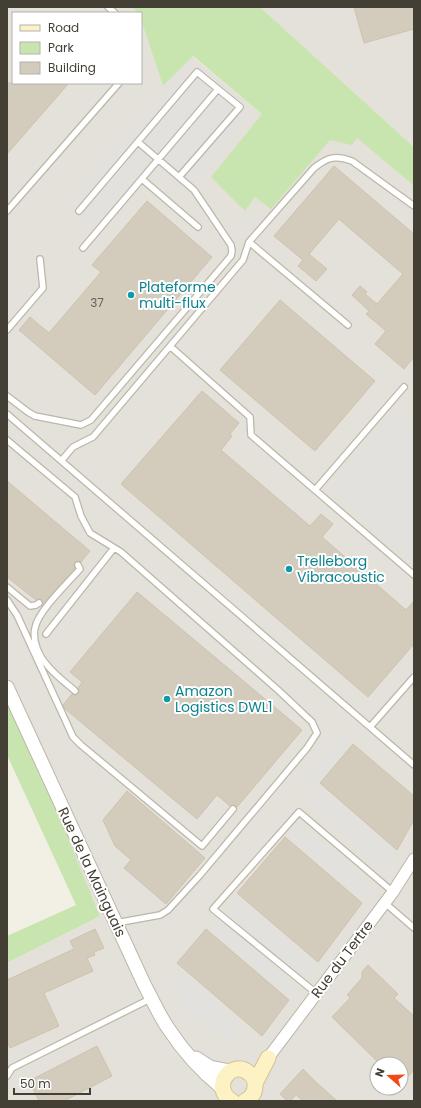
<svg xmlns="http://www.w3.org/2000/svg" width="421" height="1108" viewBox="0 0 421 1108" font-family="Poppins,sans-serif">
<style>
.industrial{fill:#e4e0da;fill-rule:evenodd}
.green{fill:#c9e5af}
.parking{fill:#e3e1dd}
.building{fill:#d3cbbb;stroke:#cdc3ae}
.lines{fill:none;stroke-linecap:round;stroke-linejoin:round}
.service-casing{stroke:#bdb7a8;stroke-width:8}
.minor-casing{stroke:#bdb7a8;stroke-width:13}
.tertiary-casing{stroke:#bdb7a8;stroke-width:15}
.secondary-casing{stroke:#d1c496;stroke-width:17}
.service{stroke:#fff;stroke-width:5.5}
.minor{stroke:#fff;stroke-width:11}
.tertiary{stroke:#fff;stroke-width:13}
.secondary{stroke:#fdf2c4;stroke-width:15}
.culture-dot{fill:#0f9aa8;stroke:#fff;stroke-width:1.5}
.labels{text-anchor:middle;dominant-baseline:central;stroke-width:4;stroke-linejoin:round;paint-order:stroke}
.number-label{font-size:12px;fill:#686256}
.culture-label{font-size:14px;fill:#0d838f;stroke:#fff;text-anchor:start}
.street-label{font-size:14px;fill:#443f35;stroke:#fff}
</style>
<rect width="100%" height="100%" fill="#f2efe5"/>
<path class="industrial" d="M7 7H133L137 13H13V83H141V20L163 86 192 56 262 114 357 138 414 186V1101H7V963L100 916 7 696ZM377 1064H401V1088H377Z
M260 7H414V144L412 145Z"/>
<path class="green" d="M133 7H260L414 147V186L357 138 352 145 330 140 271 209 255 197 245 211 211 177 262 114 193 56 163 86 141 20V13H137Z
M7 696 22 727 100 916 7 963V936L76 905 7 755Z"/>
<path class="parking" d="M192 60 253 111 185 190 179 185 177 188 147 163 93 226 69 205Z
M403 413 414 423V562L338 495 342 490 333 482 390 416 396 421Z
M342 734 351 742 315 784 305 776Z
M321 787 396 851 382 868 308 802Z
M297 823 372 888 363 898 288 835Z
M236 896 316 963 306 976 225 909Z
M220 920 293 982 290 986 296 992 291 998 211 931Z
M181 971 242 1022 227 1041 178 1001 183 994 170 983Z"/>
<path class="building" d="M354 7H414V29L364 43Z
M7 83H69L7 154Z
M334 166 414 234V357L404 369 375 344 386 331 366 314 369 311 352 295 360 286 367 292 365 294 377 304 403 274 339 219 309 254 327 269 316 281 298 266 303 260 274 236Z
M147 201 212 257 95 395 19 330 30 317 49 333 101 272 92 265Z
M280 300 375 381 315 451 220 370Z
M202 391 239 423 230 434 232 436 221 450 310 526 321 514 333 524 322 537 406 610 414 601V644L368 697 121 484Z
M7 481 90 551 81 562 78 561 75 562 74 565 75 568 43 604 41 599 36 600 7 577Z
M137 592 302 730 237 807 233 805 230 806 217 795 197 819 64 708 63 705 72 694 76 695 78 693 79 690 78 688 82 682 70 672Z
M353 744 414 796V820L397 850 320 783Z
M127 791 205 858 166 904 124 868 131 860 115 846 103 820Z
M285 837 362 903 318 962 237 893Z
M95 929 104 948 94 952 95 955 87 958 93 971 44 993 59 1026 10 1048 7 1041V980L74 949 70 941Z
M206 929 289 1000 262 1036 177 963Z
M368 965 398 994 394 998 414 1016V1070L401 1084V1064H380L332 1017 350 998 347 995 362 978V972Z
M97 1046 112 1076 64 1101H39L29 1081Z
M303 1069 317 1083 337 1101H303L296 1095 290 1101H287L280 1094Z"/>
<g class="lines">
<g class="service-casing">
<path id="service" d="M108 7 115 13
M142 179 198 227
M7 211 119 83
M79 211 197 72 240 107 179 177
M249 242 348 325
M83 248 218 89
M7 330 43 288 40 259
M171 347 250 417 251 435 414 575
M7 396 28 412 35 416 81 425 91 420 231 256 232 251 231 245 194 190 138 142
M7 414 414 765
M7 440 75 497 81 516 90 533 121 552 278 690 312 722 317 733 307 748 200 875 168 910 160 915 116 923
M62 460 73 447 93 437 243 260 249 242 314 168C328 157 335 155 352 161L414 206
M315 490 404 387
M7 587 30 606 36 605 39 603
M7 600 17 615 73 737 81 745 202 846 233 809
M46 634 114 548
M75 691C66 683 55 675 47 665 39 656 32 641 35 628 38 611 68 583 80 569L78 565
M370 727 414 677
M385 903 414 928
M316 993 213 909 299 812 393 892
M7 1076 12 1068 152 998"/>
</g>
<g class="minor-casing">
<path id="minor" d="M268 1058 393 892 414 859"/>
</g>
<g class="tertiary-casing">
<path id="tertiary" d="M7 687 144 984C152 999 159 1015 168 1028 183 1051 201 1071 222 1088
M196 1058 210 1067 230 1071"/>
</g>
<g class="secondary-casing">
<path id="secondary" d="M255 1083 268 1058
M232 1101C210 1088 231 1058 249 1073 253 1076 256 1081 255 1086 255 1093 251 1098 245 1101"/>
</g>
<use href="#service" class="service"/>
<use href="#minor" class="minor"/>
<use href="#tertiary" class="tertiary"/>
<use href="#secondary" class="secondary"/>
</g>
<g class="culture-dot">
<circle cx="131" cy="295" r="4"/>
<circle cx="289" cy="569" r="4"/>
<circle cx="167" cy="699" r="4"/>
</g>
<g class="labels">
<g class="number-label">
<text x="97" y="302">37</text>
</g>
<g class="culture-label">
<text x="139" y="287">Plateforme<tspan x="139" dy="16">multi-flux</tspan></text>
<text x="297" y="561">Trelleborg<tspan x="297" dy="16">Vibracoustic</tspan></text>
<text x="175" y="691">Amazon<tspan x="175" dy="16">Logistics DWL1</tspan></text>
</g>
<g class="street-label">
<text transform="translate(92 872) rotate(65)">Rue de la Mainguais</text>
<text transform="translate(342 959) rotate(-53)">Rue du Tertre</text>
</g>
</g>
<rect width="421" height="1108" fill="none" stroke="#443f35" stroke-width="16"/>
<rect x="12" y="12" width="130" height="72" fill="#ffffff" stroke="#b4b2ae"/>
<rect x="20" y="25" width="20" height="6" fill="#fdf2c4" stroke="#b4b2ae"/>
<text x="48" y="32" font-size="12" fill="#443f35">Road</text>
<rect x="20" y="42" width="20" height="12" fill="#c9e5af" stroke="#b4b2ae"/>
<text x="48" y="52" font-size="12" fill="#443f35">Park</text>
<rect x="20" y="62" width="20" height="12" fill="#d3cbbb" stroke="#b4b2ae"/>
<text x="48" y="72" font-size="12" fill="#443f35">Building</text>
<g transform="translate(389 1076) rotate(290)"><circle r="19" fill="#ffffff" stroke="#b4b2ae"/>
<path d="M0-3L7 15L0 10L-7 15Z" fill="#f2491b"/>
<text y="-6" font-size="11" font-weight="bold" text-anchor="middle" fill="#443f35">N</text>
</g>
<path d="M14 1088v6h76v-6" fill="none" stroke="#443f35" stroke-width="2"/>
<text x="20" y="1088" font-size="12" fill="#443f35" stroke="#ffffff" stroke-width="3" paint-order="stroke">50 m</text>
</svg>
